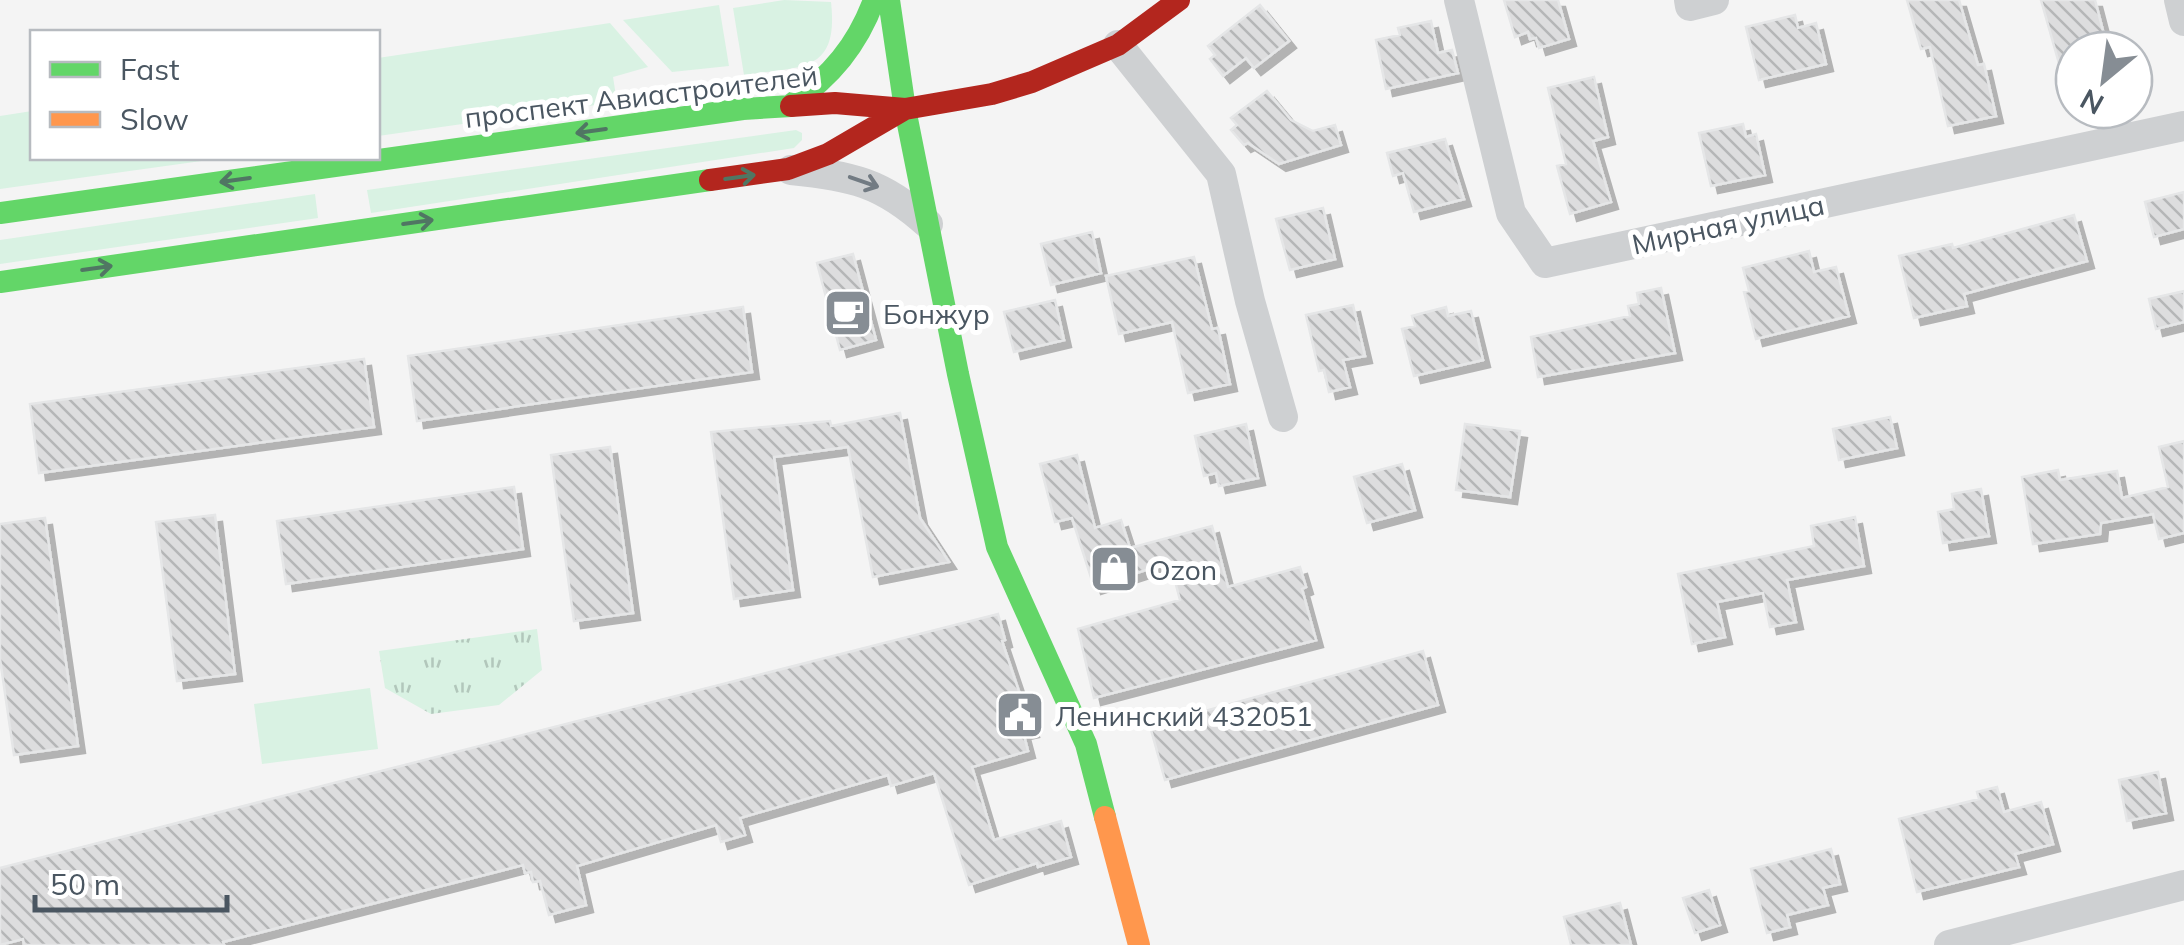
<svg xmlns="http://www.w3.org/2000/svg" width="2184" height="945" viewBox="0 0 2184 945" font-family="Mulish,sans-serif">
<style>
.grass{fill:#d9f2e3}
.park{fill:url(#park-tufts)}
.building{fill:url(#building-back-hatch);stroke:#e5e6e7;stroke-width:2.5;filter:url(#shadow)}
.lines{fill:none;stroke-linecap:round;stroke-linejoin:round}
.street{stroke:#ced0d2;stroke-width:30}
.fast{stroke:#63d668;stroke-width:22}
.slow{stroke:#ff974d;stroke-width:22}
.jam{stroke:#b3261e;stroke-width:22}
.oneway{stroke:#507663}
.oneway2{stroke:#727b83}
.labels{text-anchor:middle;dominant-baseline:central;stroke-width:10;stroke-linejoin:round;paint-order:stroke}
.street-label{font-size:28px;fill:#4a5661;stroke:#fff}
.poi-label{font-size:28px;fill:#4a5661;stroke:#fff;text-anchor:start}
</style>
<defs>
<pattern id="park-tufts" width="24" height="20" patternUnits="userSpaceOnUse" patternTransform="scale(2.5)"><rect width="24" height="20" fill="#d9f2e3"/><path d="M3 7l-1-3M5 7V3M7 7l1-3M15 17l-1-3M17 17v-4M19 17l1-3" fill="none" stroke="#b2c7bb"/></pattern>
<pattern id="building-back-hatch" width="6" height="6" patternUnits="userSpaceOnUse" patternTransform="scale(2.5)"><rect width="6" height="6" fill="#ddddde"/><path d="M-1 5l2 2M0 0l6 6M5-1l2 2" fill="none" stroke="#b5b6b7"/></pattern>
<filter id="shadow"><feDropShadow dx="7" dy="7" stdDeviation="0" flood-color="#0004"/></filter>
</defs>
<rect width="100%" height="100%" fill="#f4f4f4"/>
<path class="grass" d="M784 0 831 2C839 74 801 66 744 75L733 8Z
M719 5 729 66 672 72 623 20Z
M610 23 648 67 613 77 617 102 378 136V58Z
M32 111V158H223L0 189V116Z
M796 130 802 133V140L794 148 371 213 367 190Z
M315 194 318 218 0 264V240Z
M370 688 378 749 262 764 254 704Z"/>
<path class="park" d="M537 629 542 670 499 705 431 714 385 688 379 651Z"/>
<path class="building" d="M1504 0H1558L1569 39 1539 48 1536 38 1530 39 1528 32 1515 37Z
M1907 0H1959L1978 65 1984 64 1996 116 1948 126 1930 47 1921 49Z
M2041 0H2095L2108 50H2074V94L2068 95Z
M1260 5 1289 41 1254 68 1246 58 1223 76 1210 59 1215 55 1208 46Z
M1795 15 1798 28 1816 23 1826 64 1759 80 1746 27Z
M1431 21 1438 53 1452 50 1458 73 1386 89 1376 40 1400 35 1398 28Z
M1594 77 1608 137 1593 141 1611 202 1570 214 1557 166 1566 164 1548 88Z
M1267 91 1291 120 1313 131 1335 125 1341 145 1279 164 1248 143 1244 145 1231 130 1237 125 1231 118Z
M1743 124 1746 137 1756 134 1765 175 1711 186 1699 133Z
M1445 139 1464 199 1414 212 1403 173 1393 176 1387 153Z
M2184 192V229L2154 237 2145 202Z
M1323 208 1335 259 1290 270 1276 219Z
M2074 215 2087 261 1964 294 1967 306 1914 318 1899 256 1952 244 1953 248Z
M1092 232 1101 273 1051 285 1041 244Z
M1809 251 1814 272 1836 267 1849 316 1756 339 1744 292 1749 291 1743 268Z
M853 254 876 340 840 350 817 263Z
M1194 257 1212 329 1218 328 1230 384 1188 393 1172 322 1119 334 1106 276Z
M1661 288 1675 353 1538 377 1531 337 1630 316 1628 306 1639 304 1637 293Z
M2184 291V322L2156 329 2149 299Z
M1055 300 1064 340 1014 352 1004 312Z
M1353 305 1365 356 1343 360 1350 387 1329 392 1324 370 1319 371 1306 315Z
M743 307 752 372 417 421 408 356Z
M1446 307 1448 316 1471 311 1483 360 1414 376 1402 329 1415 326 1412 316Z
M364 359 374 427 39 473 30 404Z
M900 413 920 518 949 562 873 577 848 447 774 457 793 590 734 599 711 432 830 421 831 426Z
M1890 417 1897 448 1839 460 1833 429Z
M1246 424 1258 478 1219 486 1216 473 1204 476 1195 436Z
M1465 424 1520 431 1510 497 1456 490Z
M2184 441V533L2159 539 2153 514 2101 523 2100 534 2033 544 2022 477 2058 470 2060 480 2117 471 2122 498 2168 487 2159 447Z
M610 447 633 613 574 621 551 455Z
M1077 455 1095 528 1121 520 1130 548 1212 526 1228 587 1300 567 1306 587 1302 589 1316 640 1094 698 1078 629 1180 600 1170 562 1094 587 1072 518 1055 522 1040 464Z
M1402 464 1415 510 1367 523 1354 477Z
M514 487 523 549 286 584 277 521Z
M1981 489 1989 536 1943 543 1938 512 1954 509 1952 494Z
M215 515 235 674 177 681 156 522Z
M1855 517 1864 566 1787 580 1796 622 1770 627 1763 593 1717 602 1725 637 1692 644 1678 574 1814 546 1811 526Z
M45 518 78 746 14 755 0 659V524Z
M998 614 1005 640 1002 641 1032 730 1023 732 1028 751 972 767 994 840 1061 821 1071 857 1038 867 1037 863 969 885 934 773 891 786 888 775 740 818 745 835 721 842 716 825 577 866 586 905 549 915 540 881 533 882 531 872 525 873 523 865 223 942 224 945H24L23 939 0 945V868Z
M1423 651 1438 705 1165 780 1150 726Z
M2158 772 2166 813 2127 821 2119 780Z
M1997 787 2004 812 2041 802 2053 844 2015 854 2019 867 1917 892 1899 819 1979 799 1977 792Z
M1831 849 1840 884 1823 888 1828 905 1787 915 1790 927 1767 933 1751 869Z
M1709 890 1720 925 1695 933 1683 898Z
M1620 903 1631 945H1571L1564 917Z"/>
<g class="lines">
<path class="street" d="M1459 0 1511 213 1545 263 2184 126
M1689 0 1690 6 1714 0
M2179 0 2184 21
M1118 45 1221 174 1250 301 1283 417
M791 170C851 176 882 182 928 224
M1949 945 2184 885"/>
<path class="fast" d="M889 0 905 109 958 374 997 547 1086 744 1105 817
M792 104C831 76 857 46 874 0
M0 213 743 109 791 106
M0 282 710 180"/>
<path class="slow" d="M1105 817 1139 945"/>
<path class="jam" d="M791 106 835 103 905 109 992 94 1032 82 1118 45 1179 0
M710 180 788 169 828 154 905 109"/>
</g>
<defs><path id="oneway-shaft" d="M-6 0H5M1.5-3L5.5 0L1.5 3" fill="none" stroke-width="1.6" stroke-linecap="round" stroke-linejoin="round" transform="scale(2.5)"/></defs>
<g class="oneway">
<use href="#oneway-shaft" transform="translate(591 131) rotate(172)"/>
<use href="#oneway-shaft" transform="translate(740 177) rotate(-8)"/>
<use href="#oneway-shaft" transform="translate(235 180) rotate(172)"/>
<use href="#oneway-shaft" transform="translate(418 222) rotate(-8)"/>
<use href="#oneway-shaft" transform="translate(97 268) rotate(-8)"/>
</g>
<use class="oneway2" href="#oneway-shaft" transform="translate(864 182) rotate(19)"/>
<defs>
<g id="cafe-square" transform="scale(2.5)"><rect x="-9" y="-9" width="18" height="18" rx="4" fill="#868d94" stroke="#fff"/><path d="M-5.5-4.5H6V0H3Q3 3.5 0 3.5H-2.5Q-5.5 3.5-5.5 0ZM3-3.2v2h1.7v-2ZM-6 4.5H4V6H-6Z" fill="#fff"/></g>
<g id="shop-square" transform="scale(2.5)"><rect x="-9" y="-9" width="18" height="18" rx="4" fill="#868d94" stroke="#fff"/><path d="M-5-2.5h2.3a2.7 3.5 0 0 1 5.4 0H5L5.5 6h-11ZM-1.5-2.5h3a1.5 2.3 0 0 0-3 0Z" fill="#fff"/></g>
<g id="civic-square" transform="scale(2.5)"><rect x="-9" y="-9" width="18" height="18" rx="4" fill="#868d94" stroke="#fff"/><path d="M-.6-6.5H3V-4.5H.6V-3L4-1V1h2V6H-6V1h2V-1L-.6-3ZM-1.2 2.5V6h2.4V2.5Z" fill="#fff"/></g>
</defs>
<g fill-rule="evenodd">
<use href="#cafe-square" x="848" y="313"/>
<use href="#shop-square" x="1114" y="569"/>
<use href="#civic-square" x="1020" y="715"/>
</g>
<g class="labels">
<g class="street-label">
<text transform="translate(641 96) rotate(-7)">проспект Авиастроителей</text>
<text transform="translate(1728 224) rotate(-12)">Мирная улица</text>
</g>
<g class="poi-label">
<text x="883" y="313">Бонжур</text>
<text x="1149" y="569">Ozon</text>
<text x="1055" y="715">Ленинский 432051</text>
</g>
</g>
<rect x="30" y="30" width="350" height="130" fill="#ffffff" stroke="#b7bbc0" stroke-width="2.5"/>
<rect x="50" y="62" width="50" height="15" fill="#63d668" stroke="#b7bbc0" stroke-width="2.5"/>
<text x="120" y="80" font-size="30" fill="#4a5661">Fast</text>
<rect x="50" y="112" width="50" height="15" fill="#ff974d" stroke="#b7bbc0" stroke-width="2.5"/>
<text x="120" y="130" font-size="30" fill="#4a5661">Slow</text>
<g transform="translate(2104 80) rotate(209)"><circle r="48" fill="#ffffff" stroke="#b7bbc0" stroke-width="2.5"/>
<path d="M0-8L18 38L0 25L-18 38Z" fill="#868d94"/>
<text y="-15" font-size="28" font-weight="bold" text-anchor="middle" fill="#4a5661">N</text>
</g>
<path d="M35 895v15h192v-15" fill="none" stroke="#4a5661" stroke-width="5"/>
<text x="50" y="895" font-size="30" fill="#4a5661" stroke="#ffffff" stroke-width="8" paint-order="stroke">50 m</text>
</svg>
